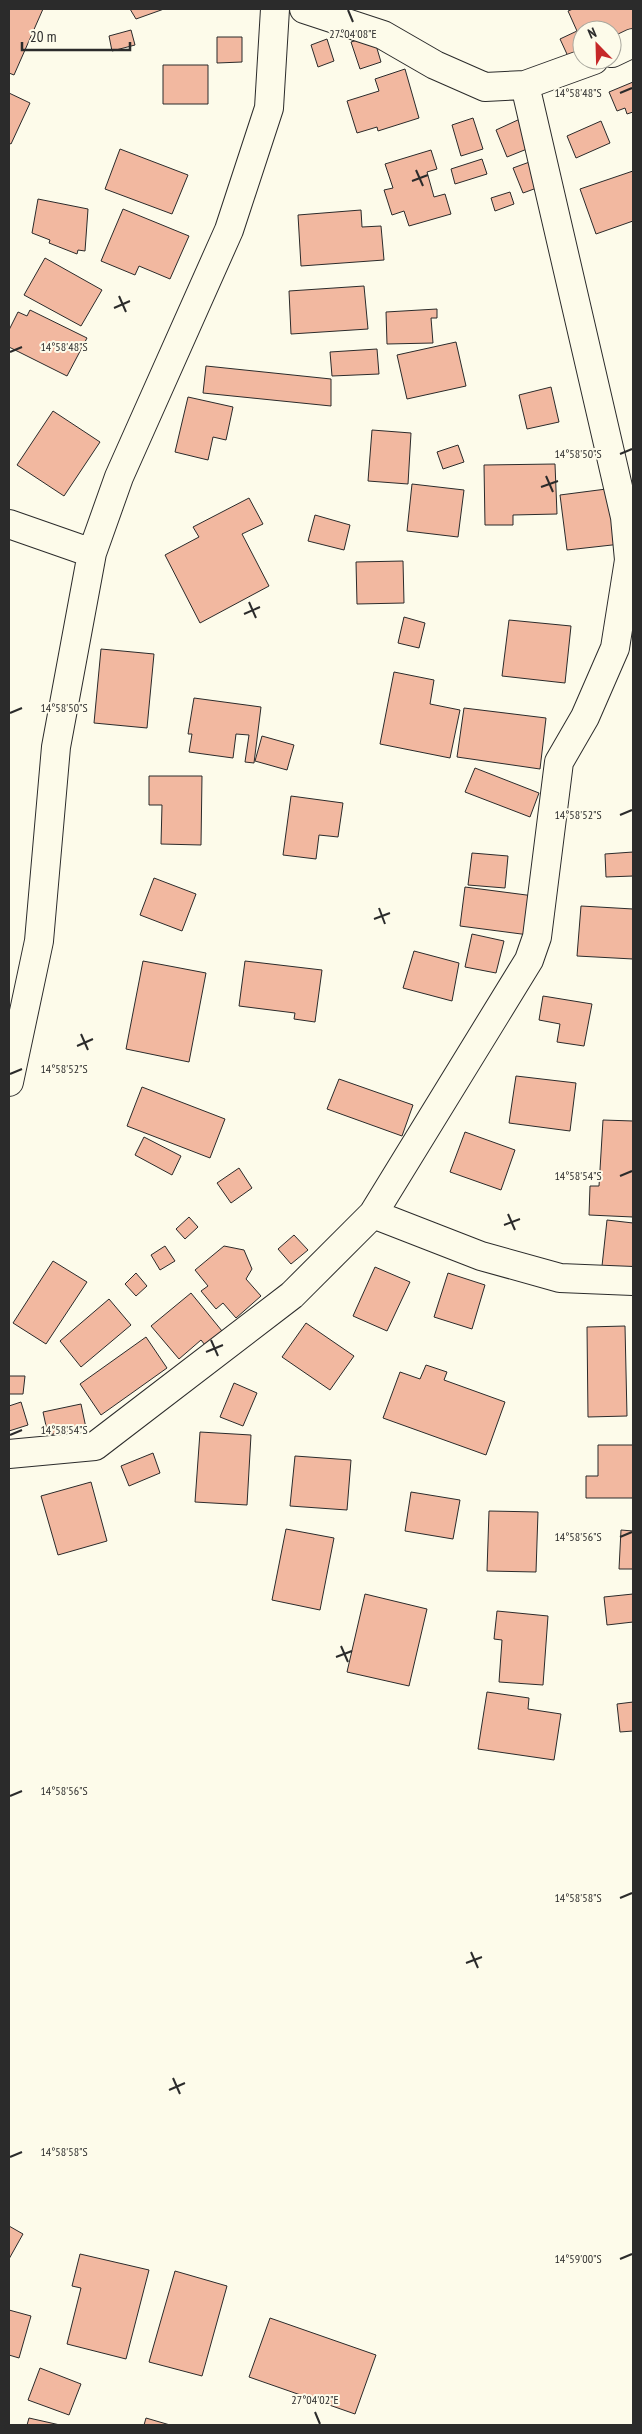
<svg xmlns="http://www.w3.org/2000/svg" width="642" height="2434" viewBox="0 0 642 2434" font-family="'PT Sans Narrow',sans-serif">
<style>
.building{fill:#f2b8a0;stroke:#2b2b2b}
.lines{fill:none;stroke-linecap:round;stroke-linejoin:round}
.minor-casing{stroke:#2b2b2b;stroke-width:30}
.minor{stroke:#fdfbea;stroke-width:28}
.ticks{fill:none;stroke:#2b2b2b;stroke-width:2}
.ticks-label{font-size:12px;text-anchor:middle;fill:#2b2b2b;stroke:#fdfbea;stroke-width:4;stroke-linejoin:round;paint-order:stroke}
</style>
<rect width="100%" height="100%" fill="#fdfbea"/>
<path class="building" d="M9 9H43L14 75 9 73Z
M130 9H164L136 19Z
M573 9H633V36L612 46V30H582V60L572 65 560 39 577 31 568 11Z
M131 30 135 45 112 51 109 36Z
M373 35 381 62 360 69 351 42Z
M217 37H242V62L217 63Z
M327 39 334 61 318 67 311 45Z
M163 65H208V104H163Z
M405 69 419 118 378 131 377 127 357 133 347 101 379 91 375 79Z
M633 82V112L627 114 625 108 617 111 609 92Z
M9 93 30 103 11 144 9 143Z
M473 118 483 149 461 156 452 125Z
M520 119 532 147 507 157 496 130Z
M601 121 610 143 576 158 567 136Z
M120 149 188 175 172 214 105 189Z
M431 150 437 169 427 172 434 197 445 194 451 214 409 226 404 211 392 215 384 190 393 188 385 164Z
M482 159 487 174 455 184 451 169Z
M535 160 545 185 523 193 513 168Z
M633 171V221L596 234 580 189Z
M510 192 514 204 495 211 491 198Z
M38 199 88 209 85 251 78 250 77 254 49 243 50 240 32 233Z
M123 209 189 236 170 279 139 266 135 275 101 261Z
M361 210 362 227 381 226 384 260 301 266 298 215Z
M45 258 102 290 81 326 24 295Z
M364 286 368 329 291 334 289 291Z
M437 309V318H431L433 343 387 344 386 312Z
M30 310 87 338 67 376 9 347V330L18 312 27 316Z
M456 342 466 386 407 399 397 355Z
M377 349 379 374 332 376 330 352Z
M206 366 331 379V406L203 393Z
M551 387 559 422 527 429 519 395Z
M188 397 233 407 226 440 213 437 208 460 175 452Z
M53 411 100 442 64 496 17 465Z
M372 430 411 433 408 484 368 481Z
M458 445 464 462 443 469 437 452Z
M555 464 557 514 513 515V525H485L484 465Z
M412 484 464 490 458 537 407 531Z
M614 488 621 544 567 550 560 495Z
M249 498 263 524 242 534 269 586 200 623 165 555 199 537 193 527Z
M315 515 350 525 344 550 308 541Z
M403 561 404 603 357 604 356 562Z
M404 617 425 623 419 648 398 643Z
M509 620 571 626 565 683 502 676Z
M101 649 154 654 147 728 94 723Z
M394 672 434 680 430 704 460 710 450 758 380 744Z
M194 698 261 707 254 763 245 762 249 735 236 734 233 758 189 752 192 734H188Z
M464 708 546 718 540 769 457 757Z
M262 736 294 745 287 770 255 761Z
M475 768 539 793 530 817 465 792Z
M149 776H202L201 845 161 844 162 805H149Z
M291 796 343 803 338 837 319 835 316 859 283 855Z
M633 852V876L606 877 605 854Z
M472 853 508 856 505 888 468 885Z
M154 878 196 894 182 931 140 915Z
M465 887 534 896 529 935 460 926Z
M581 906 633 909V959L577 956Z
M472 934 504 941 496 973 465 967Z
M414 951 459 963 452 1001 403 988Z
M143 961 206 973 189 1062 126 1049Z
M245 961 322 970 315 1022 294 1019 295 1013 239 1006Z
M543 996 592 1004 584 1046 557 1042 560 1024 539 1020Z
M516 1076 576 1083 570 1131 509 1123Z
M339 1079 413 1105 402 1136 327 1109Z
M142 1087 225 1119 210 1158 127 1126Z
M603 1120 633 1121V1217L589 1215 590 1186H599Z
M465 1132 515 1150 501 1190 450 1172Z
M144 1137 181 1156 172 1175 135 1155Z
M239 1168 252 1188 231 1203 217 1183Z
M189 1217 198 1227 185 1239 176 1229Z
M607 1220 633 1223V1269L602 1266Z
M294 1235 308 1250 291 1264 278 1249Z
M165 1246 175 1261 160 1270 151 1255Z
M224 1246 244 1250 252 1269 246 1279 261 1296 236 1318 223 1303 216 1309 201 1291 208 1286 195 1270Z
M53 1261 87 1282 46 1344 13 1323Z
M375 1267 410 1282 387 1331 353 1316Z
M136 1273 147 1286 136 1296 125 1284Z
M448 1273 485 1285 472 1329 434 1317Z
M191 1293 222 1331 205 1345 201 1340 179 1359 151 1326Z
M109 1299 131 1325 81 1367 60 1341Z
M306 1323 354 1356 330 1390 282 1357Z
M625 1326 627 1416 588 1417 587 1327Z
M146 1337 167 1368 101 1415 80 1384Z
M426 1365 447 1372 444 1380 505 1402 486 1455 383 1418 400 1372 420 1379Z
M9 1376H25L23 1394H9Z
M234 1383 257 1393 243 1426 220 1417Z
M21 1402 28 1425 9 1431V1406Z
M81 1404 86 1428 48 1435 43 1412Z
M200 1432 251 1435 247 1505 195 1502Z
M598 1445H633V1498H586V1476H598Z
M153 1453 160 1473 129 1486 121 1466Z
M295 1456 351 1460 347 1510 290 1506Z
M91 1482 107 1541 58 1555 41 1496Z
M411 1492 460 1500 453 1539 405 1531Z
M489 1511 538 1512 536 1572 487 1571Z
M286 1529 334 1538 320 1610 272 1600Z
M621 1530 633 1531V1569H619Z
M365 1594 427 1609 409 1686 347 1672Z
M633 1594V1622L607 1625 604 1597Z
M497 1611 548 1616 543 1685 499 1682 502 1640 494 1639Z
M487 1692 529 1698 528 1709 561 1714 554 1760 478 1749Z
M633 1702V1731L620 1732 617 1704Z
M9 2226 23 2234 9 2259Z
M80 2254 149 2270 126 2359 67 2344 81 2288 72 2286Z
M175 2271 227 2286 202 2376 149 2362Z
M9 2310 31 2316 19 2358 9 2355Z
M270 2318 376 2355 355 2414 249 2377Z
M40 2368 81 2384 69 2415 28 2400Z
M29 2418 60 2425H27Z
M146 2418 170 2425H144Z"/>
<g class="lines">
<g class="minor-casing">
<path id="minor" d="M304 9 383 35 435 65 485 87 525 85 594 60
M612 53 633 43
M525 85 625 517
M9 524 92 553
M9 1082 39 941 56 747 92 553 119 477 229 230 269 108 275 9
M373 1214 481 1256 560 1278 633 1281
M9 1454 95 1446 292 1295 373 1214 529 960 537 937 559 762 585 717 615 648 629 560 625 517 633 511"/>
</g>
<use href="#minor" class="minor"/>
</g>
<path class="ticks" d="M348 10 353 22M620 93 632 88M416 170 423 186M412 181 428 175M119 296 126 312M114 308 130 301M10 352 22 347M620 454 632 449M546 476 553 492M541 487 558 481M249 602 256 618M244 614 260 607M10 713 22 708M620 815 632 810M379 908 385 924M374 919 390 913M81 1034 88 1050M77 1046 93 1039M10 1074 22 1069M620 1176 632 1171M508 1214 515 1230M504 1225 520 1219M211 1340 218 1356M206 1352 223 1345M10 1435 22 1430M620 1537 632 1532M341 1646 348 1662M336 1657 352 1651M10 1796 22 1791M620 1898 632 1893M471 1952 478 1968M466 1963 482 1957M173 2078 180 2094M169 2090 185 2083M10 2157 22 2152M620 2259 632 2254M315 2412 320 2424"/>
<g class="ticks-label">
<text x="353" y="38">27°04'08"E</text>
<text x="578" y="97">14°58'48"S</text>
<text x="64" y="351">14°58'48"S</text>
<text x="578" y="458">14°58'50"S</text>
<text x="64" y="712">14°58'50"S</text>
<text x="578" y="819">14°58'52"S</text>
<text x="64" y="1073">14°58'52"S</text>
<text x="578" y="1180">14°58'54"S</text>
<text x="64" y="1434">14°58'54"S</text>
<text x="578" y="1541">14°58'56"S</text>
<text x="64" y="1795">14°58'56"S</text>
<text x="578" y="1902">14°58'58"S</text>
<text x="64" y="2156">14°58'58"S</text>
<text x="578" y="2263">14°59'00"S</text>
<text x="315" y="2404">27°04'02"E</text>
</g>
<rect width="642" height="2434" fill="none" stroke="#2b2b2b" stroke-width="20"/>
<g transform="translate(597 45) rotate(337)"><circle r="24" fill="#fdfbea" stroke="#a9a89e"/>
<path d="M0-4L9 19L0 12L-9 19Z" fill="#c62828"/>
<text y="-8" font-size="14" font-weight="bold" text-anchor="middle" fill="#2b2b2b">N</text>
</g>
<path d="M22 42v8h108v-8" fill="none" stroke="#2b2b2b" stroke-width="2.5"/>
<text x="30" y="42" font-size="15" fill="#2b2b2b" stroke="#fdfbea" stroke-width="4" paint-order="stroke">20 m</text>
</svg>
